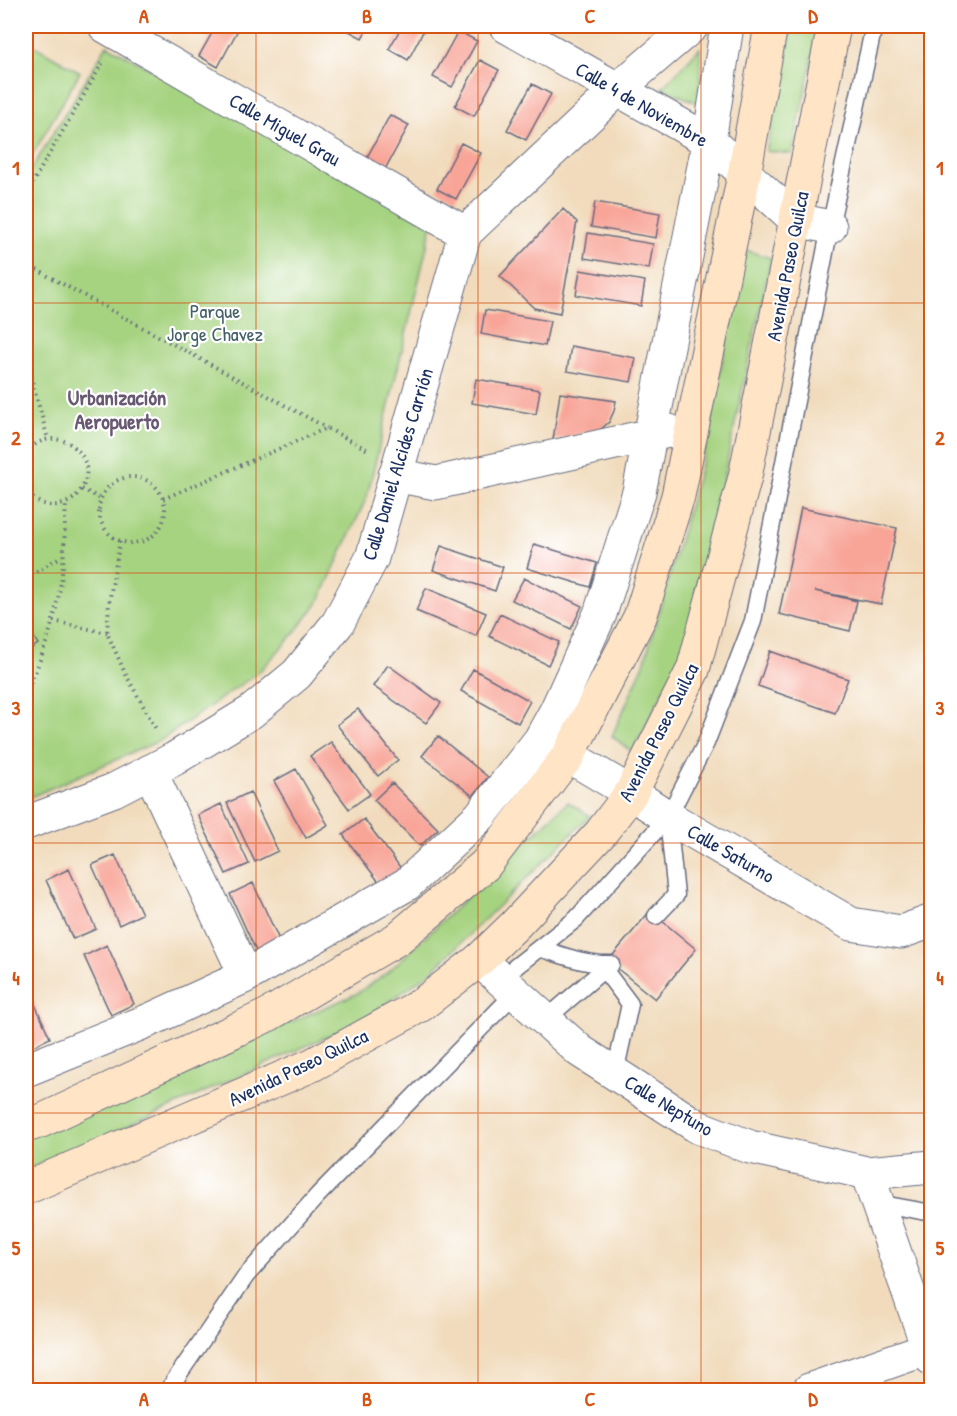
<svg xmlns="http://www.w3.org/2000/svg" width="957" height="1416" viewBox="0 0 957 1416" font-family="'Patrick Hand',sans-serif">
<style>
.green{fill:#a6d380;stroke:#60816f;stroke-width:1.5}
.building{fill:#f8a598}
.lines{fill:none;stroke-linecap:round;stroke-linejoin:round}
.lane-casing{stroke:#666b7f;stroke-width:19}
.street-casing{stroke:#666b7f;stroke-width:35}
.secondary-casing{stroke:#666b7f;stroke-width:35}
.path{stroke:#666b7f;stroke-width:4;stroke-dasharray:1.5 4.5;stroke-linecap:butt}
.lane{stroke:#fff;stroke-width:16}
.street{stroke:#fff;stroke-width:33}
.secondary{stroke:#ffe4c6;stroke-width:33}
.grid{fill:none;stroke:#d45514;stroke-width:1.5;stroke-opacity:0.55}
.labels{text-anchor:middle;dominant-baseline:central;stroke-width:4.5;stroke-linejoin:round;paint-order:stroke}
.street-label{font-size:20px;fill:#1b2f5e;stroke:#fff}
.park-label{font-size:20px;fill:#456068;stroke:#fff}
.neighbourhood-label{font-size:21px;font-weight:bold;fill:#685872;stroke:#fff}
.neatline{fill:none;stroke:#d45514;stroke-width:2}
.grid-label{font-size:20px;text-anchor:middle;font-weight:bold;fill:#d45514}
</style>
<rect width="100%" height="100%" fill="#fff"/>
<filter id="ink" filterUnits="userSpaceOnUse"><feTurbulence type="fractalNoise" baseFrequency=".0167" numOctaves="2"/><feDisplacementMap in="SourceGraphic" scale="12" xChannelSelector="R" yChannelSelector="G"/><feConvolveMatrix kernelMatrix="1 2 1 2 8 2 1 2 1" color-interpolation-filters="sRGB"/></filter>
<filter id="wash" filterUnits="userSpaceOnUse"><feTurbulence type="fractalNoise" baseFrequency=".008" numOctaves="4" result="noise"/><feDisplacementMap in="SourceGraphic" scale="24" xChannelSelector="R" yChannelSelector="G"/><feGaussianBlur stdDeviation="1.35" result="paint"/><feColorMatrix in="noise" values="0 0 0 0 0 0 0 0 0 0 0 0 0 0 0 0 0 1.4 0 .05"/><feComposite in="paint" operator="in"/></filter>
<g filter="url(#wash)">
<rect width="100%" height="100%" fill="#f1dbbc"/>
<path class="green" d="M792 26H819L792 154 766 151Z
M26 41 80 72 26 166Z
M107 45 432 225 367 497 319 601 294 634 259 672 161 740 26 799V178Z
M700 48V104L662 88Z
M745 250 771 258 687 645 632 752 612 736 644 664 702 461Z
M568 802 590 816 430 973 361 1021 26 1173V1136L356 994 387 973Z"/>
<g id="blocks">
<path class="building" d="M216 26H240L218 67 199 56Z
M344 26H369L362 38 343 28Z
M402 26H426L408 60 389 49Z
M458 31 477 41 452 87 433 77Z
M480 60 499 70 474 116 455 106Z
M532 84 551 94 526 140 507 130Z
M390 115 409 125 384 171 365 161Z
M461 143 481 153 456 199 437 189Z
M595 202 660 213 656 238 591 227Z
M563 209 577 222 560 313 534 308 500 276Z
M588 233 653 244 649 269 584 258Z
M580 270 645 281 641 306 576 295Z
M485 310 550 321 545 346 481 334Z
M571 346 636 358 631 382 567 371Z
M476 379 540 390 536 414 472 403Z
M560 393 616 401 614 411 609 422 600 430 553 440Z
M801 508 897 528 881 604 815 591 857 601 850 631 779 614Z
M534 544 597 563 590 587 527 568Z
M441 546 503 567 495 591 433 570Z
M524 578 582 606 571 629 512 600Z
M426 588 486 613 476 636 416 611Z
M500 614 559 642 548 665 489 636Z
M26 624 38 644 26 652Z
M770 651 848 679 835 713 758 686Z
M388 665 441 703 426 723 373 686Z
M473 669 530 701 518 723 461 691Z
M358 709 398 760 378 776 337 725Z
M438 736 488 777 473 796 422 756Z
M331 742 370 794 349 809 310 756Z
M296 769 328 825 306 838 274 781Z
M392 783 438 829 420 846 374 800Z
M250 792 278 851 255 862 227 803Z
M221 804 249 864 226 874 198 815Z
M364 819 403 871 382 886 343 835Z
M115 855 142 914 119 925 92 865Z
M69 869 96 929 73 939 46 880Z
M253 883 280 942 257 953 230 894Z
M650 911 696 949 655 999 608 961Z
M107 945 134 1004 111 1015 84 956Z
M26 984 50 1038 27 1049 26 1045Z"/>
</g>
</g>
<g filter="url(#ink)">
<use href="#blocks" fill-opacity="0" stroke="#666b7f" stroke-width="1.5"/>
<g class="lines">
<g class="lane-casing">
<path id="lane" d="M656 916 676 895 668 818
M539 948C562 955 586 965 611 964
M600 964 630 1004 615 1073
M500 979 576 919 668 817 706 743 753 621 830 227 874 26
M545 1020 604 969
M877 1203 932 1213
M168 1390 246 1276 318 1195 515 993"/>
</g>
<g class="street-casing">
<path id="street" d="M105 26 465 233
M506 26 709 141 796 220 830 227
M395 475 436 483 669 431
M545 742 631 793 668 817 851 924 901 932 932 921
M150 771 246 976
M26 823 114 790 174 759 251 712 297 674 338 623 372 558 465 233 618 89 692 26
M479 960 580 1051 698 1127 750 1147 867 1173 932 1167
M26 1070 152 1019 246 976 407 884 480 816 540 740 556 711 600 614 639 492 709 141 727 26
M867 1173 932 1359
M809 1390 932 1347"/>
</g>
<g class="secondary-casing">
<path id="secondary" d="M26 1126 41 1121 268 1015 397 939 485 865 568 756 640 617 678 496 744 175 771 26
M26 1188 312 1065 421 1005 479 960 515 925 600 834 631 793 693 670 745 477 834 26"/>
</g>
<path class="path" d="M26 194 103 62
M26 264 327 428
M26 359 48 439
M26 453C55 417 107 458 78 494 73 500 66 504 58 505 45 507 33 501 26 490
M99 510a33 33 0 1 1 66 0a33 33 0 1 1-66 0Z
M82 489 101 499
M163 499 327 428 370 451
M120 541 109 603 107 633 125 673 157 731
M26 578 62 556
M53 621 107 633
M26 694C41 660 54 625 60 587 65 560 64 531 66 503"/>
<use href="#lane" class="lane"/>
<use href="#street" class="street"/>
<use href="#secondary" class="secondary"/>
</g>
</g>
<path class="grid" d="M256 26V1390M478 26V1390M701 26V1390M26 303H932M26 573H932M26 843H932M26 1113H932"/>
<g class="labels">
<g class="street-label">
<text transform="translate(642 104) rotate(30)">Calle 4 de Noviembre</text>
<text transform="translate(285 129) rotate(30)">Calle Miguel Grau</text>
<text transform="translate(787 266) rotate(-79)">Avenida Paseo Quilca</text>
<text transform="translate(397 464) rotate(-73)">Calle Daniel Alcides Carrión</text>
<text transform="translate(658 732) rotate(-63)">Avenida Paseo Quilca</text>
<text transform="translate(731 853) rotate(30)">Calle Saturno</text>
<text transform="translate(298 1067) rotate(-26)">Avenida Paseo Quilca</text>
<text transform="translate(669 1105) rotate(31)">Calle Neptuno</text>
</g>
<g class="park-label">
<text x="215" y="310">Parque<tspan x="215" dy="23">Jorge Chavez</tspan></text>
</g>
<g class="neighbourhood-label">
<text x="117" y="397">Urbanización<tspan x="117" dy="24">Aeropuerto</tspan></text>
</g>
</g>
<rect width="957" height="1416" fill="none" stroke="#fff" stroke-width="66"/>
<rect x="33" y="33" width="891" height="1350" class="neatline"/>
<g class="grid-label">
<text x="144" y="23">A</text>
<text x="367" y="23">B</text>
<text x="590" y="23">C</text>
<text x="813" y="23">D</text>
<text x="16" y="175">1</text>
<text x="940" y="175">1</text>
<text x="16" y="445">2</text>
<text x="940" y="445">2</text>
<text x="16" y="715">3</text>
<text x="940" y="715">3</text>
<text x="16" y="985">4</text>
<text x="940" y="985">4</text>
<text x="16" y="1255">5</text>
<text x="940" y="1255">5</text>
<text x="144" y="1406">A</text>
<text x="367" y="1406">B</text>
<text x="590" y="1406">C</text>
<text x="813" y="1406">D</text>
</g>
</svg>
